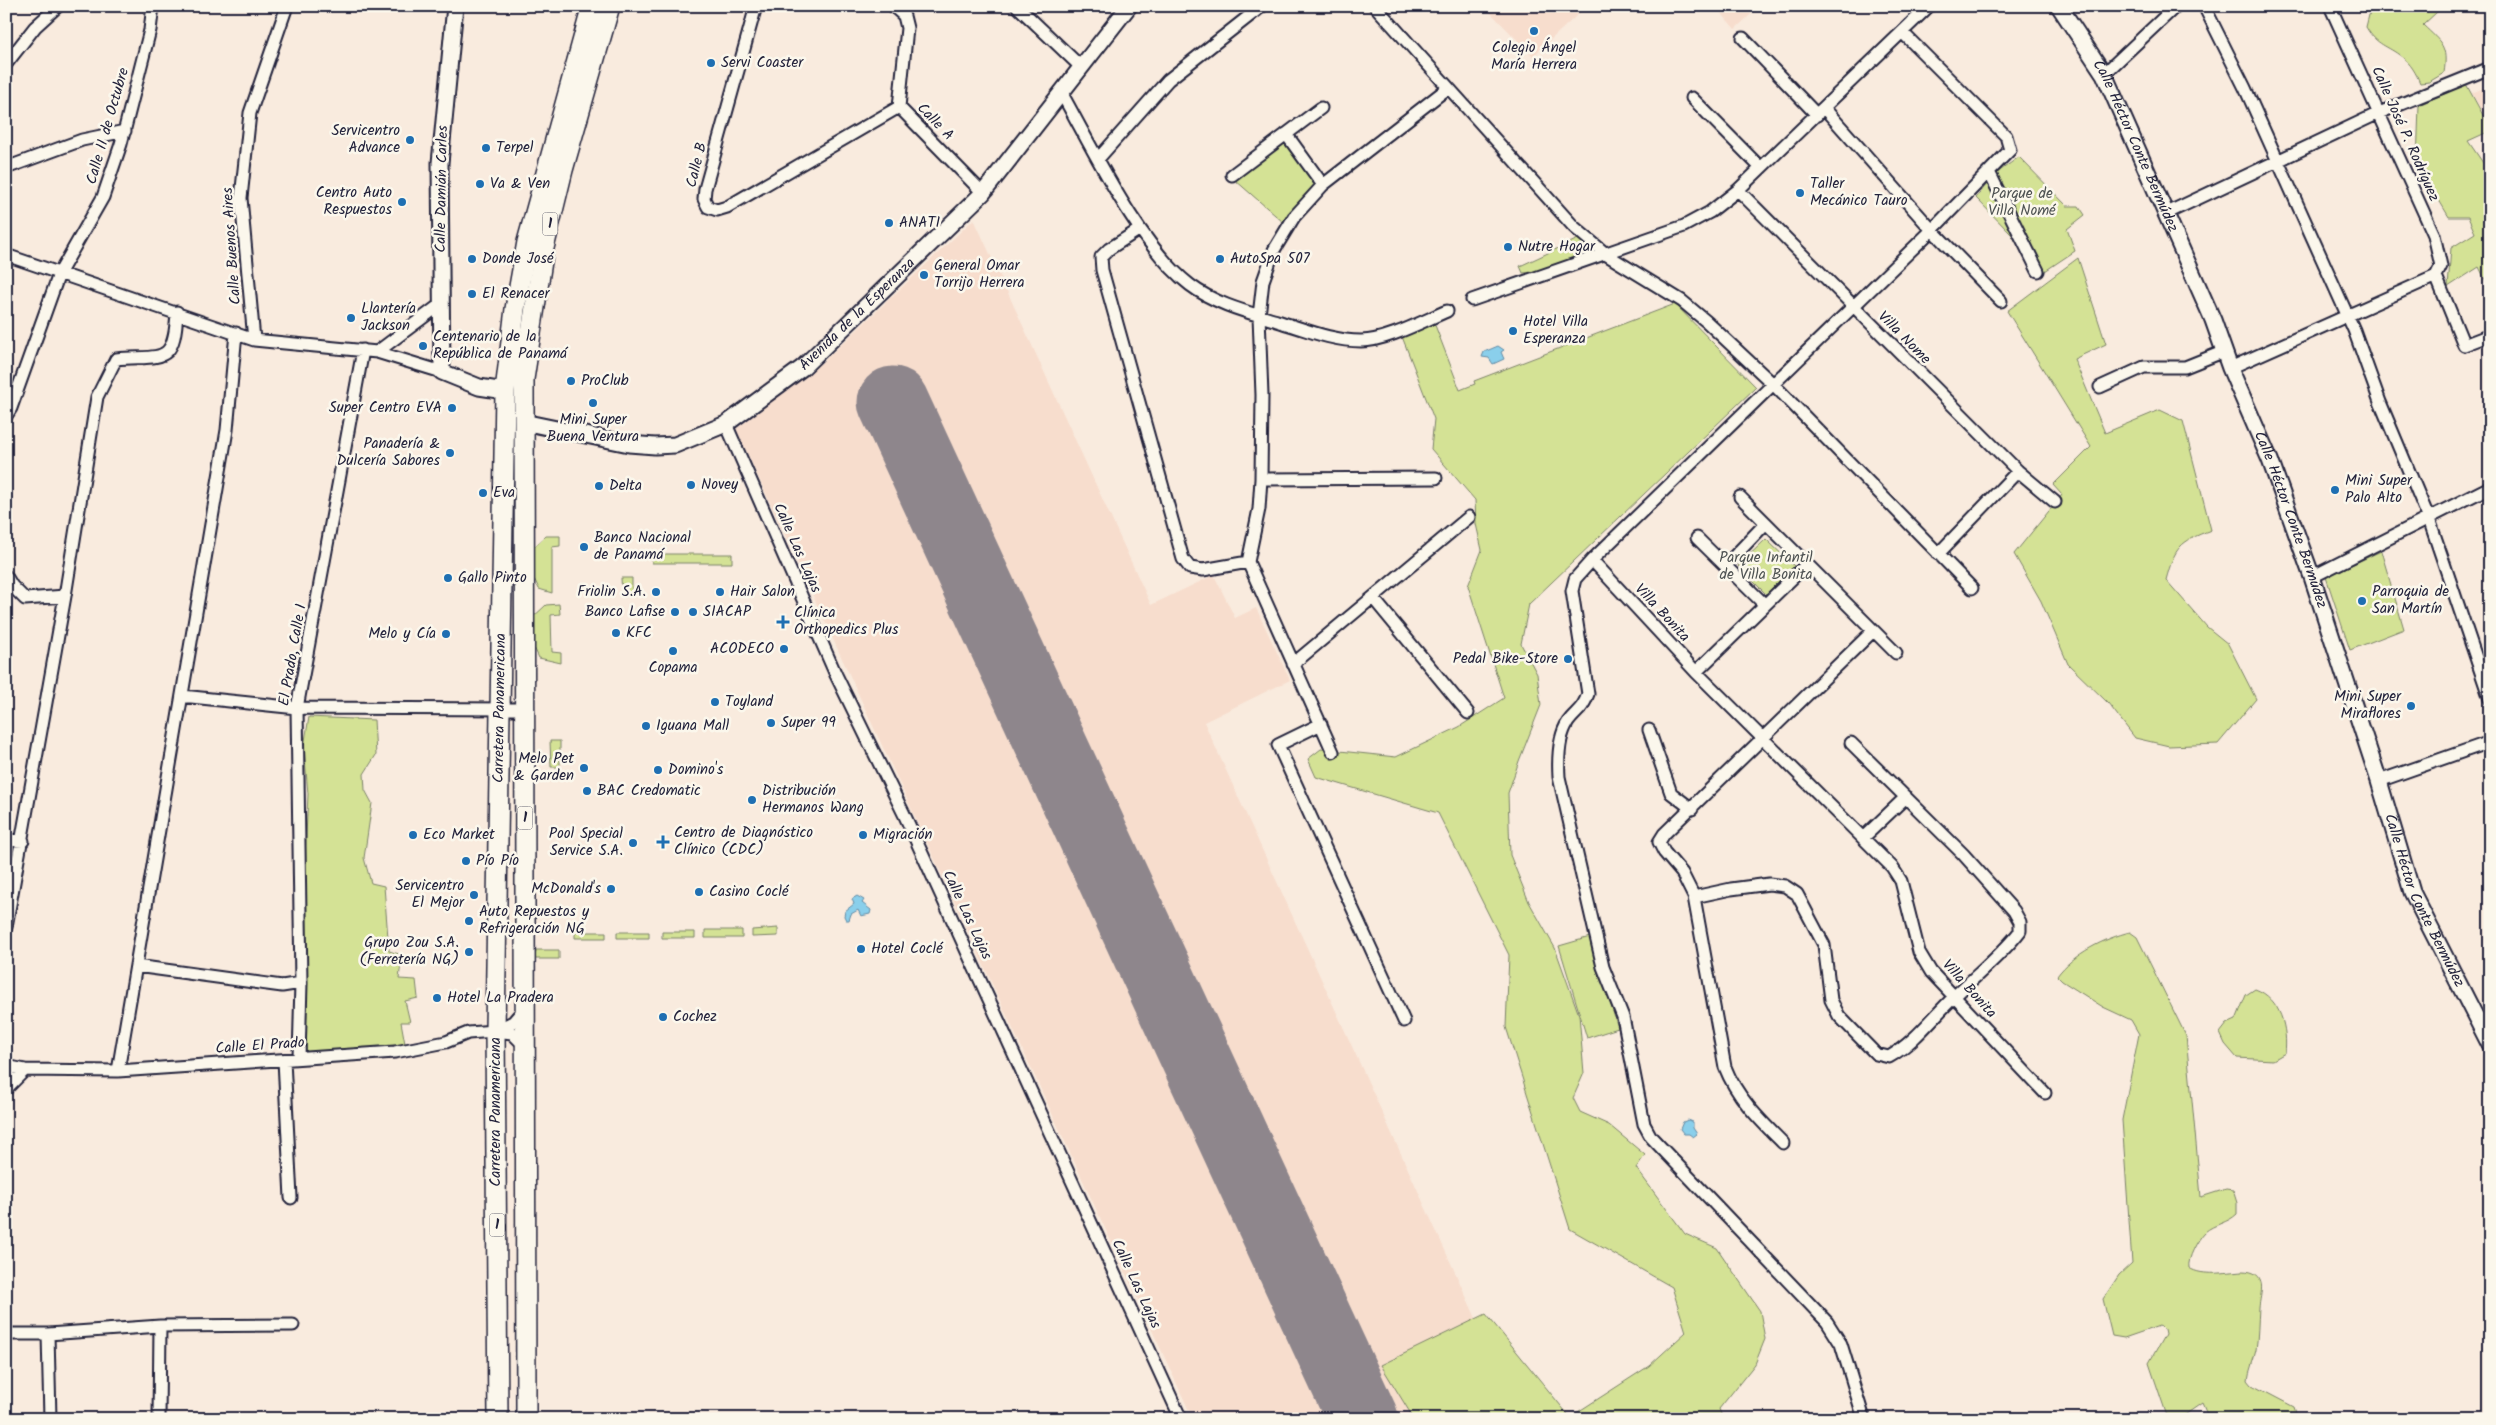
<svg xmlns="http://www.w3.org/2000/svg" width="2496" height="1425" viewBox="0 0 2496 1425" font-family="Kalam,sans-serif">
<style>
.built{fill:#f7ddcd}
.green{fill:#d4e295;stroke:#7b8268}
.water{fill:#8acfeb;stroke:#608aa5}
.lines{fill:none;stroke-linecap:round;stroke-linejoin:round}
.runway{stroke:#8e868c;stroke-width:71}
.minor-casing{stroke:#22223b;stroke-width:15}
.tertiary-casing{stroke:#22223b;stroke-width:19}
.trunk-casing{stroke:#22223b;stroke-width:22}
.minor{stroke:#fbf7ec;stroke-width:11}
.tertiary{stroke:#fbf7ec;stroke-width:15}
.trunk{stroke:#fbf7ec;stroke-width:19}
.poi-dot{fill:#1f6fb2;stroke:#fbf7ec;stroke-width:2}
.labels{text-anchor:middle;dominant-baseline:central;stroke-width:5;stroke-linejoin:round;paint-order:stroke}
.shield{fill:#fbf7ec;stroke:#636270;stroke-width:1}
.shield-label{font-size:14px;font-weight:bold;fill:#22223b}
.poi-label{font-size:15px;fill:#22223b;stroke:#fbf7ec;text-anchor:start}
.street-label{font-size:15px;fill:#22223b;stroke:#fbf7ec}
.park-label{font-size:15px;fill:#4e5252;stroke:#fbf7ec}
</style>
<rect width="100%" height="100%" fill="#f9ebde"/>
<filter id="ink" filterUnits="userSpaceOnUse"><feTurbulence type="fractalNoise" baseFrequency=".02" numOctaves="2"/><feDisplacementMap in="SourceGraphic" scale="10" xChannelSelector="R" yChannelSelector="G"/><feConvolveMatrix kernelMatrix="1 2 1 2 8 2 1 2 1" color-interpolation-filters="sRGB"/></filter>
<g filter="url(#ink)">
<path class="built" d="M1484 6H1587L1533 56Z
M1715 6H1760L1735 29Z
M2490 85V126L2472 93Z
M974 219 1151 605 1214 575 1235 618 1256 608 1290 680 1204 722 1522 1419H1193L736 429 824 361Z"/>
<path class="green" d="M2376 6H2438V11L2423 25C2442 43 2448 46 2444 73L2429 82 2420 83C2416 73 2411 64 2402 57 2387 45 2377 46 2366 27L2369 15Z
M2466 84 2490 128V131L2468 141 2490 173V289L2479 267 2448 287 2451 248 2475 233 2468 217H2449L2417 163 2419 105Z
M1286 141 1318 184 1283 222 1235 180Z
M2019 157 2067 206H2079L2085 215 2067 229 2075 251 2036 277 2012 235 1976 198 1994 175Z
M1578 239 1588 247 1591 253 1544 271 1523 273 1520 266Z
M2078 258 2106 344 2074 359 2105 433 2160 410 2183 421 2211 530C2179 542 2175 547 2166 580L2207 627 2228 644 2256 699 2218 744 2169 746 2135 738 2108 703 2068 664 2041 601 2014 554 2062 495 2053 485 2091 447 2007 311Z
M1675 304 1756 387 1529 604 1521 644 1537 674 1541 705 1519 761 1508 793 1510 855 1529 902 1555 948 1579 1015 1584 1073 1573 1098 1580 1112 1609 1125 1645 1155 1636 1168 1685 1234 1717 1248 1760 1311 1765 1339 1755 1364 1719 1409 1723 1419H1414L1381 1365 1486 1314 1570 1417 1649 1366 1686 1332 1672 1287 1570 1229 1506 1027 1509 955 1438 813 1316 777 1308 759 1321 749 1396 757 1459 727 1504 698 1468 586 1482 550 1476 524 1475 500 1431 449 1434 419 1401 334 1433 320 1460 390 1475 384 1474 381Z
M546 536H560V546L552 547V593L539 589 532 574 531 550Z
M1766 539 1794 566 1766 594 1738 566Z
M2381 551 2404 629 2350 650 2326 577Z
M652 554H732V563H652Z
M621 578H632V595H622Z
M559 604 560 614 551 615 552 652 561 653V663L539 658 532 643 531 619 546 605Z
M309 717 374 720 376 755 364 774 365 790 372 803 364 858 371 883 384 886 389 951 402 955 399 979 416 980 418 998 405 1001 410 1022H401L406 1049 306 1057 305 857 308 794 304 747Z
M550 741H560V767H551Z
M778 928V936L752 937V930Z
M705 930H742V938H705Z
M575 932H606V938H575Z
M617 932H649V938H617Z
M662 932H695V938H662Z
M2130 932 2137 937 2186 1036 2201 1197 2226 1189 2233 1190 2237 1203V1214C2228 1223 2214 1224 2205 1232 2198 1239 2187 1259 2189 1268 2203 1277 2227 1272 2242 1271 2270 1271 2260 1294 2259 1308 2258 1322 2258 1337 2256 1350 2254 1360 2249 1370 2248 1380L2252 1385 2294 1407 2298 1419H2209L2202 1403 2179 1419H2168L2149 1363 2165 1334 2164 1329 2159 1326 2124 1338 2112 1336 2103 1299 2119 1275 2132 1263 2122 1120 2139 1034 2131 1020 2103 1007 2062 981 2057 976C2073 954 2105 938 2130 932Z
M1590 937 1618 1028 1587 1038 1559 946Z
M536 950H559V959H535Z
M2255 989C2281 998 2288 1030 2285 1053L2273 1060 2237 1058 2225 1044 2220 1033 2227 1024 2236 1020 2246 995Z"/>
<path class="water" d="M1498 346 1504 350 1501 352 1504 359 1493 364 1489 358 1482 357 1484 352Z
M857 896 864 900 862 903 871 910 870 914 861 916 858 910 851 914 849 920H846L844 916 845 911 854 904 852 899Z
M1688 1120 1693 1122V1128L1697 1134 1693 1137 1689 1134H1684L1680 1129 1683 1122Z"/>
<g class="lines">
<path class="runway" d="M893 402 1363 1419"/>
<g class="minor-casing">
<path id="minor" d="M756 6 705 189 704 199 708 207 717 210 727 207 899 107
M893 6 904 16 907 28 899 107 983 193
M1017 6 1081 67
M1375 6 1574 227 1607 255 1682 301 1707 322 1773 384 1972 588
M2204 6 2245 88 2354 330 2380 402 2429 519 2490 699
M2330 6 2434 235 2441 266 2436 276
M1902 32 2006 136 2010 150 1932 230 1592 560 1696 672 1892 867 1901 881 1919 952 1931 972 2045 1093
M1743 38 1817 115
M6 64 35 27 58 6
M2104 74 2176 6
M1062 94C1094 151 1139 246 1190 285 1215 304 1247 312 1277 321 1304 329 1332 341 1361 341 1386 341 1423 321 1447 311
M1692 98 1760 167
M1824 108 1932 230 2001 301
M1286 134 1323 185
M1098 159 1168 80 1262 6
M6 168 82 140 125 131
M1989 172 2038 271
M1232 175 1321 108
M1738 190 2018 471 2055 502
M2165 214 2379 113 2490 68
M1140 229 1109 249 1101 257 1102 270 1183 559 1190 568 1203 570 1248 562
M6 255 254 340 377 352 442 372
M2436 276 2464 345 2490 335
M1472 300 1684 226 1710 212 1738 190 1929 6
M254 340 241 198 250 113 287 6
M377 352 441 304
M2230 368 2436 276
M2100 387 2144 367H2185L2225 351
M6 416 11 408 59 274 103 197 121 144 150 30 153 6
M726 424 836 675 904 814 1181 1419
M1261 479 1436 478
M1740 497 1896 653
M1697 538 1765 605
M1938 554 2018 471
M1592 560 1575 579 1572 591 1588 694C1582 711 1577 710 1568 722 1558 737 1558 760 1559 777L1603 967 1623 1017 1644 1124 1651 1137 1827 1322 1841 1344 1864 1419
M1726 565 1766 523
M6 576 12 586 25 599 65 596
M2312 577 2490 487
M1373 598 1468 713
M1293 664 1469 517
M1696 672 1806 565
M182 696 297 708 525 709
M1321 724 1278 745 1404 1021
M1649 730 1671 793 1692 809
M1333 752 1248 562 1259 509 1261 479 1262 395 1259 316 1263 281 1274 250 1294 217 1323 185 1448 88
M2379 781 2490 742
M1864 837 1906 797
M6 840 23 841
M1694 897 1731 889 1769 884 1785 886 1797 894 1824 945 1831 1000 1839 1016 1876 1054 1889 1057C1914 1043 1933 1017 1954 997 1976 975 2001 956 2020 931V922L2014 911 1963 854 1851 743
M6 927 65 596 97 397 116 359C163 355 174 366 177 312
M136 966 282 986 301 983
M497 1030 513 1022 525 1008
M299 1058 301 983 297 708 363 350
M284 1060 291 1198
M6 1066 25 1070 118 1071 395 1052 446 1042 468 1033 495 1031 512 1033 525 1046
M118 1071 227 430 236 333
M6 1089 25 1070
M1783 1143C1760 1120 1737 1098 1725 1067L1694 897 1682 873 1664 852 1659 842 1664 834 1872 632
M6 1334H48L160 1326 293 1325
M48 1334 50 1419
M159 1419 160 1326"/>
</g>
<g class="tertiary-casing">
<g id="tertiary">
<path d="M455 6 440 163 442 372 479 387 505 391"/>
<path id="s1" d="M2059 6 2104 74 2213 320 2230 368 2270 460 2312 577 2379 781 2412 892 2490 1045"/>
<path id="s2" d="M523 422 629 444 655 446 675 445 726 424 802 368 983 193 1129 6"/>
</g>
</g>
<g class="trunk-casing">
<g id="trunk">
<path id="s3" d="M498 1419 495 1031 505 391 515 309 527 242 592 6"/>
<path d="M526 1419 524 379 544 248 563 170 610 6"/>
</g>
</g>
<use href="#minor" class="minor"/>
<use href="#tertiary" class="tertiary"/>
<use href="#trunk" class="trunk"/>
</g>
</g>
<g class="poi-dot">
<circle cx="1534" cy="31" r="5"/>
<circle cx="711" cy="63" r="5"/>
<circle cx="410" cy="140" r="5"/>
<circle cx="486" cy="148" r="5"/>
<circle cx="480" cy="184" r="5"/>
<circle cx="1800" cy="193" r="5"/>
<circle cx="402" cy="202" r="5"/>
<circle cx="889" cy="223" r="5"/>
<circle cx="1508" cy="247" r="5"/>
<circle cx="472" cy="259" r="5"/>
<circle cx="1220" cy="259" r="5"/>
<circle cx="924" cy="275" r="5"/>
<circle cx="472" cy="294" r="5"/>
<circle cx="351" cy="318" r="5"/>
<circle cx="1513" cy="331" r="5"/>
<circle cx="423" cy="346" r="5"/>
<circle cx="571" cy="381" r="5"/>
<circle cx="593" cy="403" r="5"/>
<circle cx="452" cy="408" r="5"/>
<circle cx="450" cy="453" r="5"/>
<circle cx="691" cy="485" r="5"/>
<circle cx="599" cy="486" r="5"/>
<circle cx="2335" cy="490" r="5"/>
<circle cx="483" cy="493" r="5"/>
<circle cx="584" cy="547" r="5"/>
<circle cx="448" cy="578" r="5"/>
<circle cx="656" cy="592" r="5"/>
<circle cx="720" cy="592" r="5"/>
<circle cx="2362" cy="601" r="5"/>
<circle cx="675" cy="612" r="5"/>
<circle cx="693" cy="612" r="5"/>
<path d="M780.5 614.5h5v5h5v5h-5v5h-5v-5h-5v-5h5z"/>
<circle cx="616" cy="633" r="5"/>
<circle cx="446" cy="634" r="5"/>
<circle cx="784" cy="649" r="5"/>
<circle cx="673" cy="651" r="5"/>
<circle cx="1568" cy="659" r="5"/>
<circle cx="715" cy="702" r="5"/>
<circle cx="2411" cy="706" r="5"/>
<circle cx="771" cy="723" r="5"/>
<circle cx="646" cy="726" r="5"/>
<circle cx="584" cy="768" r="5"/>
<circle cx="658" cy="770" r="5"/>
<circle cx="587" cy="791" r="5"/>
<circle cx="752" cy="800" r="5"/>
<circle cx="413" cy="835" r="5"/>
<circle cx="863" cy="835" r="5"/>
<path d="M660.5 834.5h5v5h5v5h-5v5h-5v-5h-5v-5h5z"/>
<circle cx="633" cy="843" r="5"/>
<circle cx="466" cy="861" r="5"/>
<circle cx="611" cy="889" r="5"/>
<circle cx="699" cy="892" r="5"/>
<circle cx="474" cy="895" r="5"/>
<circle cx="469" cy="921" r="5"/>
<circle cx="861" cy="949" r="5"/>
<circle cx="469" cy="952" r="5"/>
<circle cx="437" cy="998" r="5"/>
<circle cx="663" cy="1017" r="5"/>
</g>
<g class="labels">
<g class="shield">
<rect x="542.5" y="212.5" width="15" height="23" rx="4"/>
<rect x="517.5" y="806.5" width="15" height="23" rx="4"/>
<rect x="489.5" y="1213.5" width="15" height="23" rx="4"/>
</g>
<g class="shield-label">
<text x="550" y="224">1</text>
<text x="525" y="818">1</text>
<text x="497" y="1225">1</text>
</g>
<g class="poi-label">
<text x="1534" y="48" text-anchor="middle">Colegio Ángel<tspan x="1534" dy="17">María Herrera</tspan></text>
<text x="721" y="63">Servi Coaster</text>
<text x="400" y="131" text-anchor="end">Servicentro<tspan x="400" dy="17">Advance</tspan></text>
<text x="496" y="148">Terpel</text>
<text x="490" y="184">Va &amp; Ven</text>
<text x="1810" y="184">Taller<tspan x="1810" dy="17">Mecánico Tauro</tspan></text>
<text x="392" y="193" text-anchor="end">Centro Auto<tspan x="392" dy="17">Respuestos</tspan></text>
<text x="899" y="223">ANATI</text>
<text x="1518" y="247">Nutre Hogar</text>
<text x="482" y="259">Donde José</text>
<text x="1230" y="259">AutoSpa 507</text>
<text x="934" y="266">General Omar<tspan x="934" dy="17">Torrijo Herrera</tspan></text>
<text x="482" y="294">El Renacer</text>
<text x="361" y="309">Llantería<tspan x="361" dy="17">Jackson</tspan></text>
<text x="1523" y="322">Hotel Villa<tspan x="1523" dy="17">Esperanza</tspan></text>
<text x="433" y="337">Centenario de la<tspan x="433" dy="17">República de Panamá</tspan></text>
<text x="581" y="381">ProClub</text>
<text x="442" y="408" text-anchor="end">Super Centro EVA</text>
<text x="593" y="420" text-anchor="middle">Mini Super<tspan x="593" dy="17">Buena Ventura</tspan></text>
<text x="440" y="444" text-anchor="end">Panadería &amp;<tspan x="440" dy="17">Dulcería Sabores</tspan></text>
<text x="2345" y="481">Mini Super<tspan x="2345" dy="17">Palo Alto</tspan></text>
<text x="701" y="485">Novey</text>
<text x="609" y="486">Delta</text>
<text x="493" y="493">Eva</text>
<text x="594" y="538">Banco Nacional<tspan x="594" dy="17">de Panamá</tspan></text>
<text x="458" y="578">Gallo Pinto</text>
<text x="646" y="592" text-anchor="end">Friolin S.A.</text>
<text x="730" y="592">Hair Salon</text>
<text x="2372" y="592">Parroquia de<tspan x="2372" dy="17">San Martín</tspan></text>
<text x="665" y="612" text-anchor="end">Banco Lafise</text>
<text x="703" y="612">SIACAP</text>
<text x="794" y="613">Clínica<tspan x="794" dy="17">Orthopedics Plus</tspan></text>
<text x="626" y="633">KFC</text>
<text x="436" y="634" text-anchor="end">Melo y Cía</text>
<text x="774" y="649" text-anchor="end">ACODECO</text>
<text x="1558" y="659" text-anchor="end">Pedal Bike-Store</text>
<text x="673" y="668" text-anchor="middle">Copama</text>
<text x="2401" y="697" text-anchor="end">Mini Super<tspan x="2401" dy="17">Miraflores</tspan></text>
<text x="725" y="702">Toyland</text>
<text x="781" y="723">Super 99</text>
<text x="656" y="726">Iguana Mall</text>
<text x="574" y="759" text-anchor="end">Melo Pet<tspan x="574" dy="17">&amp; Garden</tspan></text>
<text x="668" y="770">Domino's</text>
<text x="597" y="791">BAC Credomatic</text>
<text x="762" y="791">Distribución<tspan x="762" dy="17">Hermanos Wang</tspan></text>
<text x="674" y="833">Centro de Diagnóstico<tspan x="674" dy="17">Clínico (CDC)</tspan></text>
<text x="623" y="834" text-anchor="end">Pool Special<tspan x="623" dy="17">Service S.A.</tspan></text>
<text x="423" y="835">Eco Market</text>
<text x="873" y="835">Migración</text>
<text x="476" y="861">Pío Pío</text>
<text x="464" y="886" text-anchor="end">Servicentro<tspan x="464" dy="17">El Mejor</tspan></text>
<text x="601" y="889" text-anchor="end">McDonald's</text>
<text x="709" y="892">Casino Coclé</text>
<text x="479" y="912">Auto Repuestos y<tspan x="479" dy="17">Refrigeración NG</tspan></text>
<text x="459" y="943" text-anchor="end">Grupo Zou S.A.<tspan x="459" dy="17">(Ferretería NG)</tspan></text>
<text x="871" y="949">Hotel Coclé</text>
<text x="447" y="998">Hotel La Pradera</text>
<text x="673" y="1017">Cochez</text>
</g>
<g class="street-label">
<text transform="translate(935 122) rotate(46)">Calle A</text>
<text transform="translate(108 126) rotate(-74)">Calle 11 de Octubre</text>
<text transform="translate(2405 134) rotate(66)">Calle José P. Rodríguez</text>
<text stroke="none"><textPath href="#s1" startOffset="160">Calle Héctor Conte Bermúdez</textPath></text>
<text transform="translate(697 165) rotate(-76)">Calle B</text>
<text transform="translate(442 189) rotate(-89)">Calle Damián Carles</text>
<text transform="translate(232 246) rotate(-94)">Calle Buenos Aires</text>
<text stroke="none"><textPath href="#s2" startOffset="381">Avenida de la Esperanza</textPath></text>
<text transform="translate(1904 338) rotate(45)">Villa Nome</text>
<text stroke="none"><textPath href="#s1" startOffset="565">Calle Héctor Conte Bermúdez</textPath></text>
<text transform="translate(797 548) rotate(66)">Calle Las Lajas</text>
<text transform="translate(1662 613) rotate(47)">Villa Bonita</text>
<text transform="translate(293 655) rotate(-80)">El Prado, Calle 1</text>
<text stroke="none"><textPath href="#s3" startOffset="711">Carretera Panamericana</textPath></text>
<text stroke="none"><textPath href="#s1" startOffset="969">Calle Héctor Conte Bermúdez</textPath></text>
<text transform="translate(967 915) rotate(65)">Calle Las Lajas</text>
<text transform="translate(1969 989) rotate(48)">Villa Bonita</text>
<text transform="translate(260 1046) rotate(-4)">Calle El Prado</text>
<text transform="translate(496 1112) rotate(-90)">Carretera Panamericana</text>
<text transform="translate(1136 1284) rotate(65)">Calle Las Lajas</text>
</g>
<g class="park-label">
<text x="2022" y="194">Parque de<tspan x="2022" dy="17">Villa Nomé</tspan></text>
<text x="1766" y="558">Parque Infantil<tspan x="1766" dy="17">de Villa Bonita</tspan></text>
</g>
</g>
<rect width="2496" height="1425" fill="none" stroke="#fbf7ec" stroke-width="25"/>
<rect x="12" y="12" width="2471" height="1400" fill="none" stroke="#22223b" stroke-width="2" filter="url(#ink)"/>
</svg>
